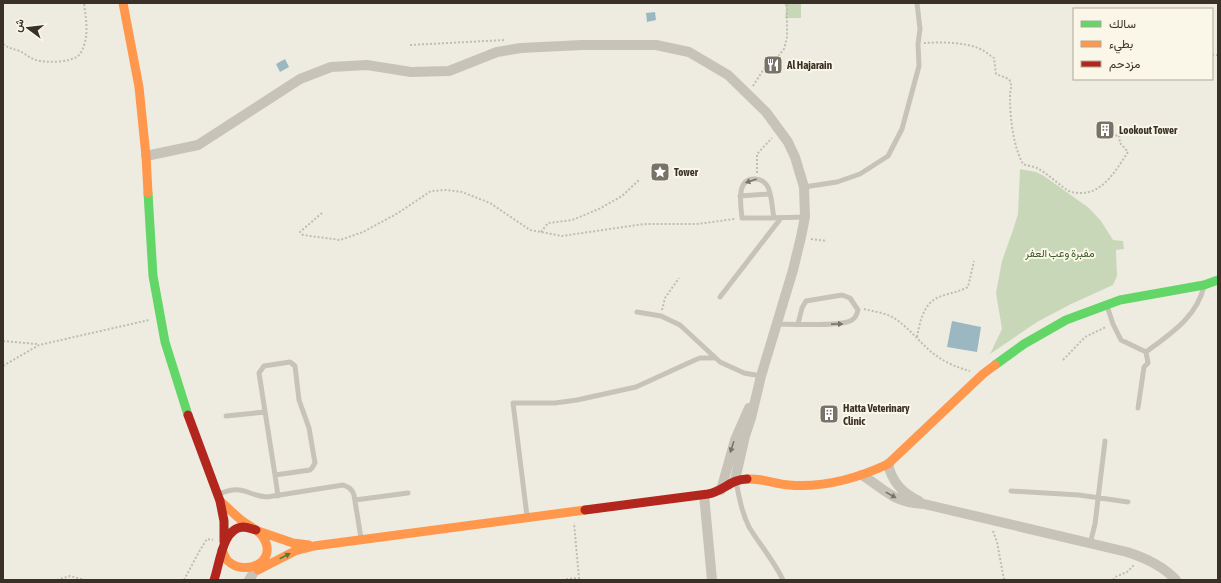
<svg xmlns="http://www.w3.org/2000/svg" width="1221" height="583" viewBox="0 0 1221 583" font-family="'Asap Condensed',Vazirmatn,sans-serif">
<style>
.green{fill:#c9d7b9}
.water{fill:#9bb8c2}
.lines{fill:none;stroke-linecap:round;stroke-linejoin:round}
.path{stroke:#c0bcb2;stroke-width:2;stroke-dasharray:2 2;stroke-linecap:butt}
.lane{stroke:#c8c3b9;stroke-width:5}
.street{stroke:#c8c3b9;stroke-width:10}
.fast{stroke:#63d668;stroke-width:9}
.slow{stroke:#ff974d;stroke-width:9}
.jam{stroke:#b3261e;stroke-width:9}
.oneway{fill:#797369}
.oneway2{fill:#4c7b44}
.labels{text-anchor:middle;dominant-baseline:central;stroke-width:4;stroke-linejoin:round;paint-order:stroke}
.poi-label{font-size:11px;font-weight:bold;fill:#393127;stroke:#fbf7e8;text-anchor:start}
.park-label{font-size:11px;fill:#3b5a28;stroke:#fbf7e8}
</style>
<rect width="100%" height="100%" fill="#eeece1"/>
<path class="green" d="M784 3H801V18H785L786 8Z
M1020 169 1036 172 1044 176 1089 208 1101 221 1113 240 1123 241 1124 249 1116 250 1117 276 1113 285 1071 304 1037 322 990 354 1002 329 996 293 1002 261 1013 230 1018 214Z"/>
<path class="water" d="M655 12 656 20 647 22 646 13Z
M285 59 289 67 280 72 276 64Z
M952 321 981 327 977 352 947 347Z"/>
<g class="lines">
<path class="path" d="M924 43C940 42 963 42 978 48 984 50 989 55 994 58L996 74 1009 79C1013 87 1010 88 1010 97 1010 117 1013 146 1023 164 1027 166 1033 166 1037 168 1048 174 1057 183 1067 190 1072 193 1077 193 1082 193 1105 192 1117 168 1128 152L1120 143 1119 135 1108 137
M3 44C8 48 13 49 20 51 25 54 30 58 36 60 46 63 73 63 80 54 90 38 86 20 84 3
M410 45 505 40
M1212 55H1218
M753 86 767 64 776 59 784 49 787 37V3
M757 173V154L772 138
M322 213 300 232 303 235 340 240 363 232 398 213 431 191 446 190 462 192 490 203 530 230 562 236 644 224H696L735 219
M541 232 548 223 572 220 599 209 622 196 639 180
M811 239 827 241
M864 309C875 312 888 313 897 320 911 330 921 344 934 354 944 362 958 368 970 371
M662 310 665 298 679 278
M917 337C920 322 923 305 937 298 947 293 957 293 968 287L974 261
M3 341 37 344
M1063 360 1085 337 1106 327
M3 366 39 345 149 320
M993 531 997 542 1004 580
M57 580 70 576 85 580
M184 580 200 550 207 539 213 540
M567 580V579L579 578 574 523
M1113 580 1115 577 1127 572 1135 564"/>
<path class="lane" d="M804 187 837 182 860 174 888 156 902 129 919 66 918 44 920 29 917 3
M740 196 769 194
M774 218C772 208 772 196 768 187 766 183 761 179 756 179 735 177 741 206 742 218 763 218 784 218 805 217
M720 297 781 218
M1107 306 1113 324 1121 340 1146 352 1148 363 1144 367 1138 408
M637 312 661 316 680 325 720 362 744 373 761 376
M777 324C791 324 842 327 852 320 856 318 857 314 858 310L850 298 842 295 806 301 802 308 798 324
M1146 352C1170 334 1197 317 1204 286
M290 362 295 366 299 400 309 428 315 463 312 468 310 470 275 475 259 373 264 366Z
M226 416 265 412
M275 475 278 496
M736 481C739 497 742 513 749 527 760 545 774 561 783 580
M1011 491 1079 495 1128 502
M219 494C244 484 245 495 267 497L343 485C349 487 352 489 354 495L361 538
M355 500 408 493
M527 516 513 403H555L577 400 636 387 695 360 700 358H715
M1090 544 1095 524 1105 441"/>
<path class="street" d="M146 156 198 145 300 79 331 67 367 65 411 72 449 71 497 52 521 48 582 45H656L689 52 728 75 766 112 788 142 795 157 804 187 805 217 801 237 793 270 761 376 751 418 745 436 735 480
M888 464C892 482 902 493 919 501
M862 475C887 491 892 502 924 504L1127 552C1146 558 1163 566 1176 580
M721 490 735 440 749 408
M704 495 712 580
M249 580 254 572"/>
<path class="fast" d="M148 193 153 276 165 342 188 415
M995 365 1024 344 1066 320 1120 300 1204 285 1218 280"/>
<path class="slow" d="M123 3 139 87 146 156 148 193
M747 479C762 478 775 484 789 485 823 488 858 478 888 464L983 374 995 365
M220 501C227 507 234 514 241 520 248 526 258 529 263 537 279 562 245 577 228 561 225 558 224 554 222 550
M258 531 293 543 309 545
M258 570 295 551 314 546 585 510"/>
<path class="jam" d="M188 415 220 501 224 521V542
M585 510 708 494C724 491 731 479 747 479
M214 580C220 564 222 528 243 527 247 527 252 529 256 530"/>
</g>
<defs><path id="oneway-solid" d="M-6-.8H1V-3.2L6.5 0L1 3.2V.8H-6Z"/></defs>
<g class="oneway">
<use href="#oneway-solid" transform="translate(751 181) rotate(161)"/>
<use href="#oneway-solid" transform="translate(837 324) rotate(-1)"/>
<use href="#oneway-solid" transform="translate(732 447) rotate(108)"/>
<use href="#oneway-solid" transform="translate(891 495) rotate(29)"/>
</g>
<use class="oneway2" href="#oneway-solid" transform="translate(285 556) rotate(-27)"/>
<defs>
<g id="restaurant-square" transform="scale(1)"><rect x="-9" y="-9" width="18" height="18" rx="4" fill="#787268" stroke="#fbf7e8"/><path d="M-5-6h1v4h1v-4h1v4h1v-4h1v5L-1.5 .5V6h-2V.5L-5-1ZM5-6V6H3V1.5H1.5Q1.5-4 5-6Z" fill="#fff"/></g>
<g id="building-square" transform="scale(1)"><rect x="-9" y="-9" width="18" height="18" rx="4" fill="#787268" stroke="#fbf7e8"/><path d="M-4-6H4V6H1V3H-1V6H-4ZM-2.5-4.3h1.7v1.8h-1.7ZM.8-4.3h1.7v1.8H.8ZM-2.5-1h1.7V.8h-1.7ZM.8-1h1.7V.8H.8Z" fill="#fff"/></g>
<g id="sight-square" transform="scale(1)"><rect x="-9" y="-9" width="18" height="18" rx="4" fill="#787268" stroke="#fbf7e8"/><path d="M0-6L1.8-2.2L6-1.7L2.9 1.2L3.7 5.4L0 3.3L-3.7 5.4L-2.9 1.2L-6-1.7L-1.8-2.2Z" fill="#fff"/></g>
</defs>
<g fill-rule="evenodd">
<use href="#restaurant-square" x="773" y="65"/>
<use href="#building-square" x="1105" y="130"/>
<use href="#sight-square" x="660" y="172"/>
<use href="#building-square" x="829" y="414"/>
</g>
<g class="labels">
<g class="poi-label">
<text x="787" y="65">Al Hajarain</text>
<text x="1119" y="130">Lookout Tower</text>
<text x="674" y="172">Tower</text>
<text x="843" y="408">Hatta Veterinary<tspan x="843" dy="13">Clinic</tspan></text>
</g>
<g class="park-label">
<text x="1060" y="253">مفبرة وعب العفر</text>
</g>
</g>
<rect width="1221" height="583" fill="none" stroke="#393127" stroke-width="8"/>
<rect x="1073" y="8" width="140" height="72" fill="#fbf7e8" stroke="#ada89b"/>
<rect x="1081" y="21" width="20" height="6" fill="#63d668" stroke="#ada89b"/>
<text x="1109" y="28" font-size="12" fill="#393127">سالك</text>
<rect x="1081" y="41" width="20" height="6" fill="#ff974d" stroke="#ada89b"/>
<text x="1109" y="48" font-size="12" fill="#393127">بطيء</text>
<rect x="1081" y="61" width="20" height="6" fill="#b3261e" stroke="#ada89b"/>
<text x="1109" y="68" font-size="12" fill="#393127">مزدحم</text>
<g transform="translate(28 28) rotate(285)" stroke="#fbf7e8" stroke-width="3" paint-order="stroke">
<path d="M0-3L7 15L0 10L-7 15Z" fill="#393127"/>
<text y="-6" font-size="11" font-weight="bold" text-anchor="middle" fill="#393127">ش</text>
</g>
</svg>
